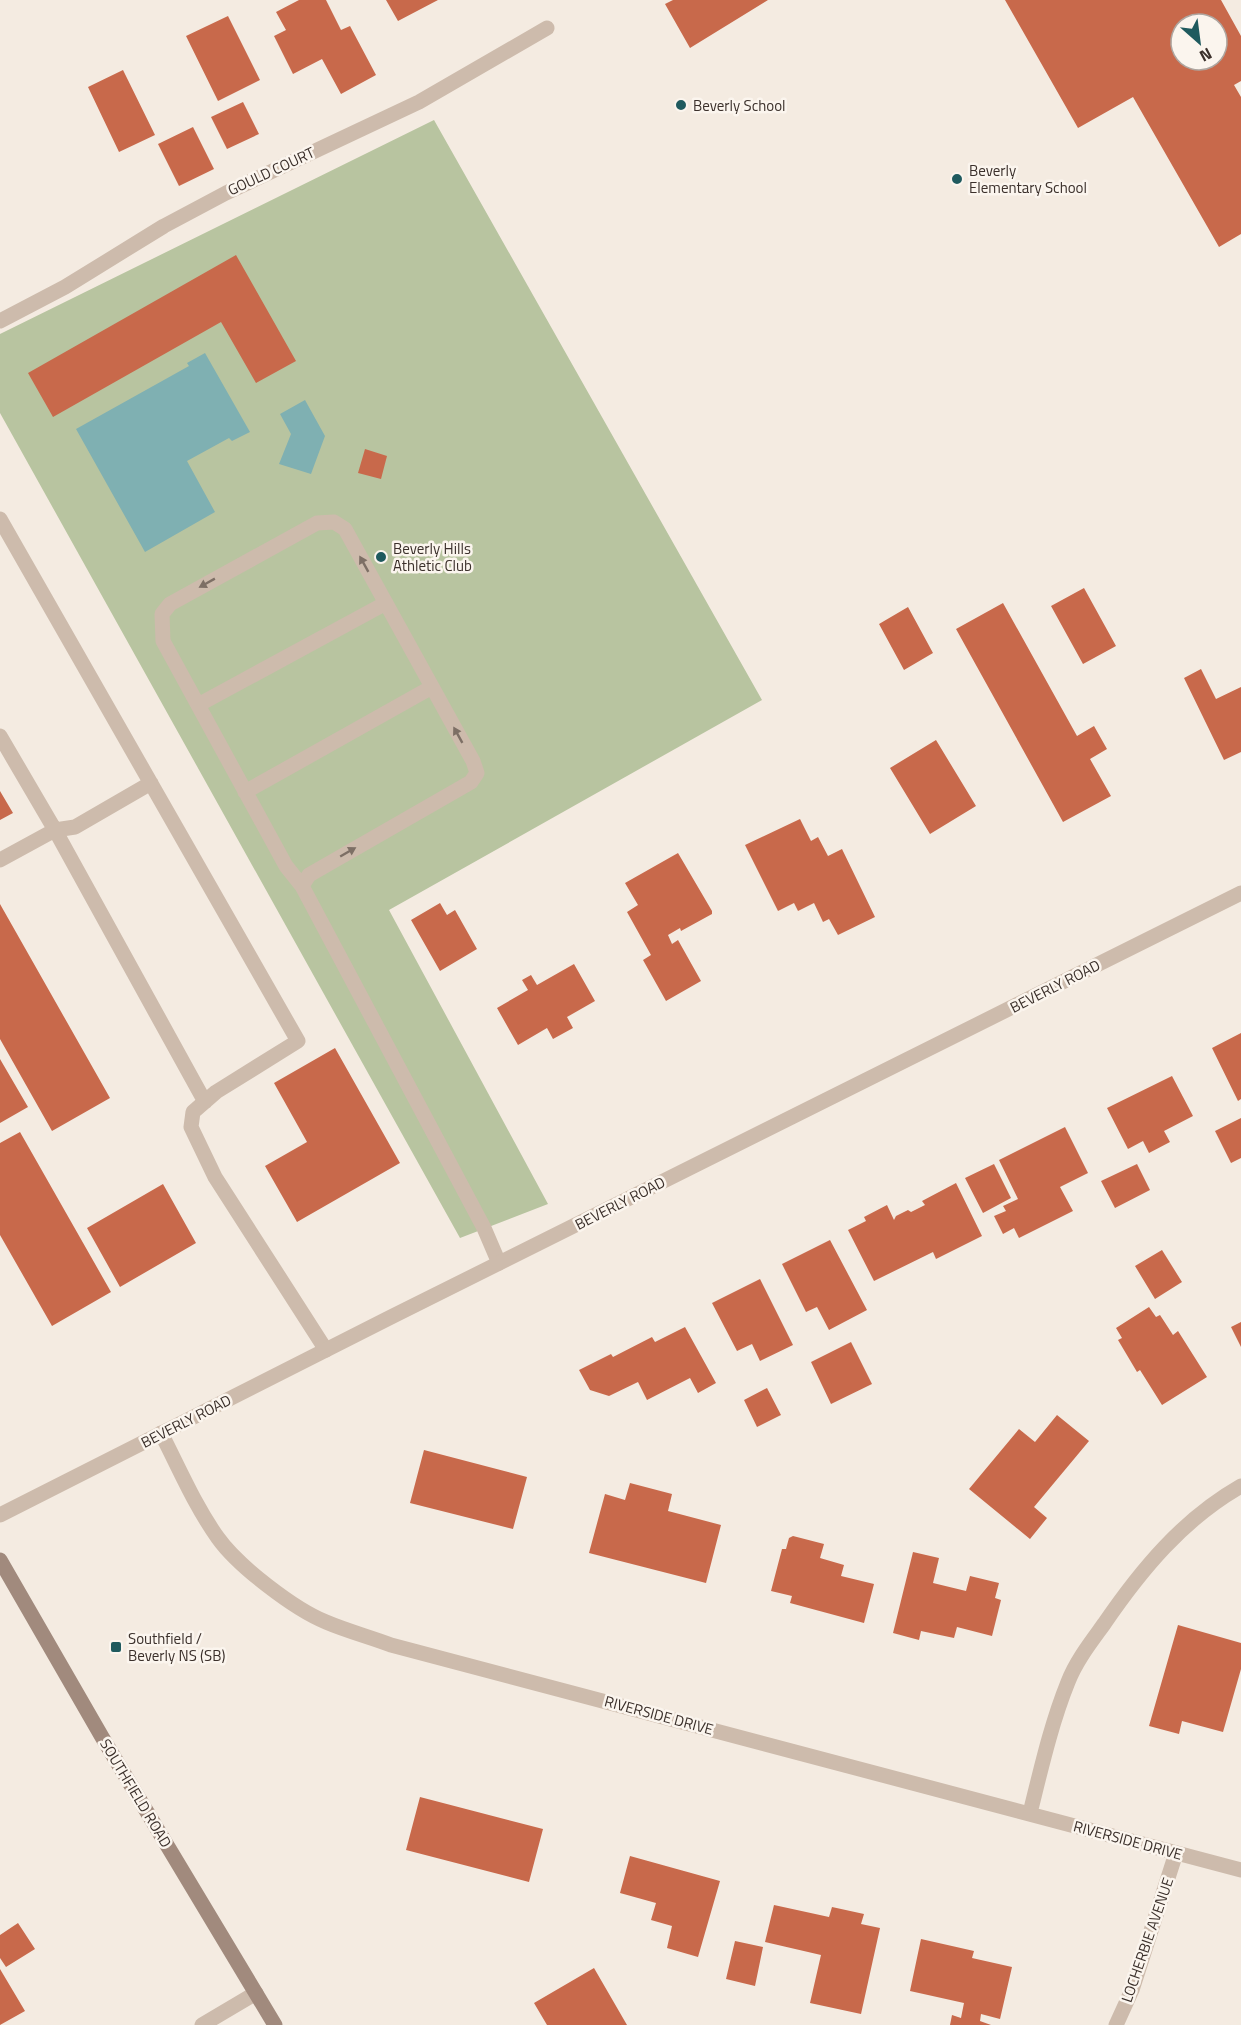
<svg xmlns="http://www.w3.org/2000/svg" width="1241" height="2025" viewBox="0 0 1241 2025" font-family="'Titillium Web',sans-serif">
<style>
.green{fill:#b8c4a0}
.water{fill:#7fb0b2}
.building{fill:#c8694b;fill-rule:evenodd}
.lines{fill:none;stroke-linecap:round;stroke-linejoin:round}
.service{stroke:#cdbbac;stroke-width:15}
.minor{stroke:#cdbbac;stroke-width:15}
.tertiary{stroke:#cdbbac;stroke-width:15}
.secondary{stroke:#a18a7d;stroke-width:15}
.oneway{fill:#7d6f65}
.poi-dot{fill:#1f5a5e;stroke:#fbf5ee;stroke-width:2}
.labels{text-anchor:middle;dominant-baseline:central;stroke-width:5;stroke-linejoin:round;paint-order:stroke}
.poi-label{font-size:15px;fill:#3b302b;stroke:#fbf5ee;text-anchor:start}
.street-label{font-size:15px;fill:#3b302b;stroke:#fbf5ee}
</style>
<rect width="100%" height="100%" fill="#f4ebe1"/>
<path class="green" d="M434 120 762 700 389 910 548 1204 460 1238 0 413V334Z"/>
<path class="water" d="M205 353 250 432 232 441 229 438 187 461 215 512 145 552 76 429 189 366 187 363Z
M305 400 325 436 311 474 279 464 291 434 280 414Z"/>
<path class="building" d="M299 0H326L341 30 350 26 376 75 341 94 322 59 293 74 274 36 286 30 276 12Z
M386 0H438L398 21Z
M673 0H768L690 48 665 4Z
M1005 0H1221L1241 36V81L1234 85 1241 97V234L1219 247 1133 97 1078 128ZM1181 24H1217V60H1181Z
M228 16 260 80 218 101 186 36Z
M123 70 155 135 119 152 88 87Z
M243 102 259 134 227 149 211 117Z
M193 127 214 169 179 186 158 144Z
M236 255 296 361 256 383 221 322 53 417 28 373Z
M365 449 387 456 381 479 358 473Z
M1084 588 1116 646 1083 664 1051 606Z
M1003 603 1077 736 1094 726 1107 749 1090 759 1111 796 1063 822 956 629Z
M908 607 933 653 904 670 879 624Z
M1201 669 1216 699 1241 687V752L1224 760 1184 678Z
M936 740 976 806 930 834 890 768Z
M0 791 13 813 0 820Z
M800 819 811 841 818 837 828 856 842 849 875 917 838 935 829 919 823 922 814 903 798 911 794 903 778 911 745 845Z
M678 853 712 911V914L681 931 680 928 668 935 672 944 678 940 701 981 666 1001 643 960 651 955 627 912 638 905 625 883Z
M440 903 447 915 455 910 477 949 440 971 411 920Z
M0 904 110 1098 52 1131 0 1039Z
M574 964 595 1001 567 1017 573 1028 553 1039 547 1028 518 1045 497 1008 528 990 522 980 531 975 537 985Z
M1241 1033V1099L1238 1101 1212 1048Z
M335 1048 400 1163 297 1222 265 1166 307 1142 274 1083Z
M0 1059 28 1107 0 1123Z
M1172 1076 1193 1116 1164 1131 1170 1142 1149 1153 1143 1141 1128 1149 1107 1108Z
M1241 1118V1158L1231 1163 1215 1131Z
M1065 1127 1088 1173 1060 1187 1073 1211 1019 1238 1014 1228 1003 1234 994 1216 1006 1211 1003 1206 1018 1199 999 1160Z
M20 1132 111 1292 52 1326 0 1235V1143Z
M994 1164 1011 1198 983 1213 965 1178Z
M1137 1164 1150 1190 1115 1208 1101 1181Z
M956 1183 982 1236 936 1259 933 1252 874 1281 848 1230 866 1221 864 1217 887 1205 894 1220 896 1216 908 1210 911 1212 925 1205 922 1201Z
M163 1184 196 1243 120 1287 87 1228Z
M830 1240 867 1310 829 1330 817 1307 806 1312 782 1264Z
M1162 1250 1182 1282 1155 1299 1135 1266Z
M760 1279 793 1345 760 1361 752 1344 737 1351 712 1303Z
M1149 1307 1156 1317 1160 1315 1173 1335 1178 1331 1207 1377 1162 1405 1140 1370 1137 1372 1118 1340 1122 1338 1116 1328Z
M1241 1322V1347L1231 1327Z
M685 1327 716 1383 698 1393 690 1378 647 1400 638 1382 609 1396 590 1390 579 1370 611 1354 613 1357 652 1337 655 1342Z
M851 1342 872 1384 831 1404 811 1362Z
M767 1388 781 1415 757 1427 744 1400Z
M1057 1415 1089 1441 1034 1507 1047 1518 1030 1539 969 1489 1019 1429 1035 1442Z
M424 1450 527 1477 513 1529 410 1503Z
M630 1483 672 1494 668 1511 721 1525 706 1583 589 1553 605 1494 625 1500Z
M793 1536 824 1544 820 1558 844 1565 841 1576 874 1584 864 1623 790 1603 792 1596 771 1591 782 1549H786L789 1538Z
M913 1552 939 1558 933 1583 966 1591 970 1576 999 1583 995 1598 1001 1600 992 1636 957 1627 954 1638 921 1631 919 1640 893 1633Z
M1178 1625 1241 1643V1669L1223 1732 1182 1721 1179 1734 1149 1726Z
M420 1797 543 1829 529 1882 406 1850Z
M630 1856 720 1881 698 1957 667 1948 672 1926 651 1920 656 1903 620 1893Z
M774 1905 829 1917 832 1907 864 1914 861 1924 880 1928 861 2014 810 2003 821 1955 765 1942Z
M18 1923 35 1949 6 1967 0 1958V1935Z
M921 1939 974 1951 972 1958 1012 1967 1000 2019 981 2014 980 2021 991 2025H950L952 2015 961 2018 964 2003 910 1991Z
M735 1941 763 1947 755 1986 726 1979Z
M594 1968 627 2025H547L534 2003Z
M0 1969 25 2011 0 2025Z"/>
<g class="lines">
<path class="service" d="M0 519 298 1041 216 1092 193 1112 191 1127 215 1177 326 1350
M198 705 386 603
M0 736 55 830 0 860
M151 783 75 827 55 830 205 1102
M245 792 432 687
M302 886 309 875 471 782 477 773 473 761 345 529 334 522 317 523 170 604 162 614 163 641 286 866 302 886 484 1228 499 1263"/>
<path class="minor" d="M0 321 65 287 164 226 226 193 419 102 547 28
M161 1433C179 1468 195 1506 218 1538 238 1566 294 1609 326 1622 347 1631 370 1637 391 1645L1241 1870
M1030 1813C1041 1769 1051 1724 1068 1682 1076 1661 1091 1642 1104 1624 1141 1570 1183 1519 1241 1486
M202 2025 256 1993
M1116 2025 1132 1990 1176 1853"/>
<path class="tertiary" d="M0 1515 391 1317 1241 893"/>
<path class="secondary" d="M0 1560 102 1737 275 2025"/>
</g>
<defs><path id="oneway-solid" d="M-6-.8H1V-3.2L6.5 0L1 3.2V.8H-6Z" transform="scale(1.5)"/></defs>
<g class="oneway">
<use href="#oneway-solid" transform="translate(364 564) rotate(-119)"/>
<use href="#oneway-solid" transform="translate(207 583) rotate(151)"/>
<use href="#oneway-solid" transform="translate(458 735) rotate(-119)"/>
<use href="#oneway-solid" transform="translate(348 852) rotate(-30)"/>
</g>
<g class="poi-dot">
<circle cx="681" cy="105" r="6"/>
<circle cx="957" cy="179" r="6"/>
<circle cx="381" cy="557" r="6"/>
<rect x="110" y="1641" width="12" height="12" rx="3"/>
</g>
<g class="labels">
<g class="poi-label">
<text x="693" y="105">Beverly School</text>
<text x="969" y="170">Beverly<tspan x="969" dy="17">Elementary School</tspan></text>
<text x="393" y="548">Beverly Hills<tspan x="393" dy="17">Athletic Club</tspan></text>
<text x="128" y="1638">Southfield /<tspan x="128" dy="17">Beverly NS (SB)</tspan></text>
</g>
<g class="street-label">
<text transform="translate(271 171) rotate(-25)">GOULD COURT</text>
<text transform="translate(1055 986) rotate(-27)">BEVERLY ROAD</text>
<text transform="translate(620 1203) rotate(-27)">BEVERLY ROAD</text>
<text transform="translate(186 1421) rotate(-27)">BEVERLY ROAD</text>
<text transform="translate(659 1715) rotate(15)">RIVERSIDE DRIVE</text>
<text transform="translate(136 1793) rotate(59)">SOUTHFIELD ROAD</text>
<text transform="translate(1128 1840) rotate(15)">RIVERSIDE DRIVE</text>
<text transform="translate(1147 1940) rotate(-71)">LOCHERBIE AVENUE</text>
</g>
</g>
<g transform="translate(1199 42) rotate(152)"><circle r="28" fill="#fbf5ee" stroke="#aea6a0" stroke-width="1.5"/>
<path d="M0-4.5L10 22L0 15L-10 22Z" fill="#1f5a5e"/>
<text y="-9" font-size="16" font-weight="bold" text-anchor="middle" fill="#3b302b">N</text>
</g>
</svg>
